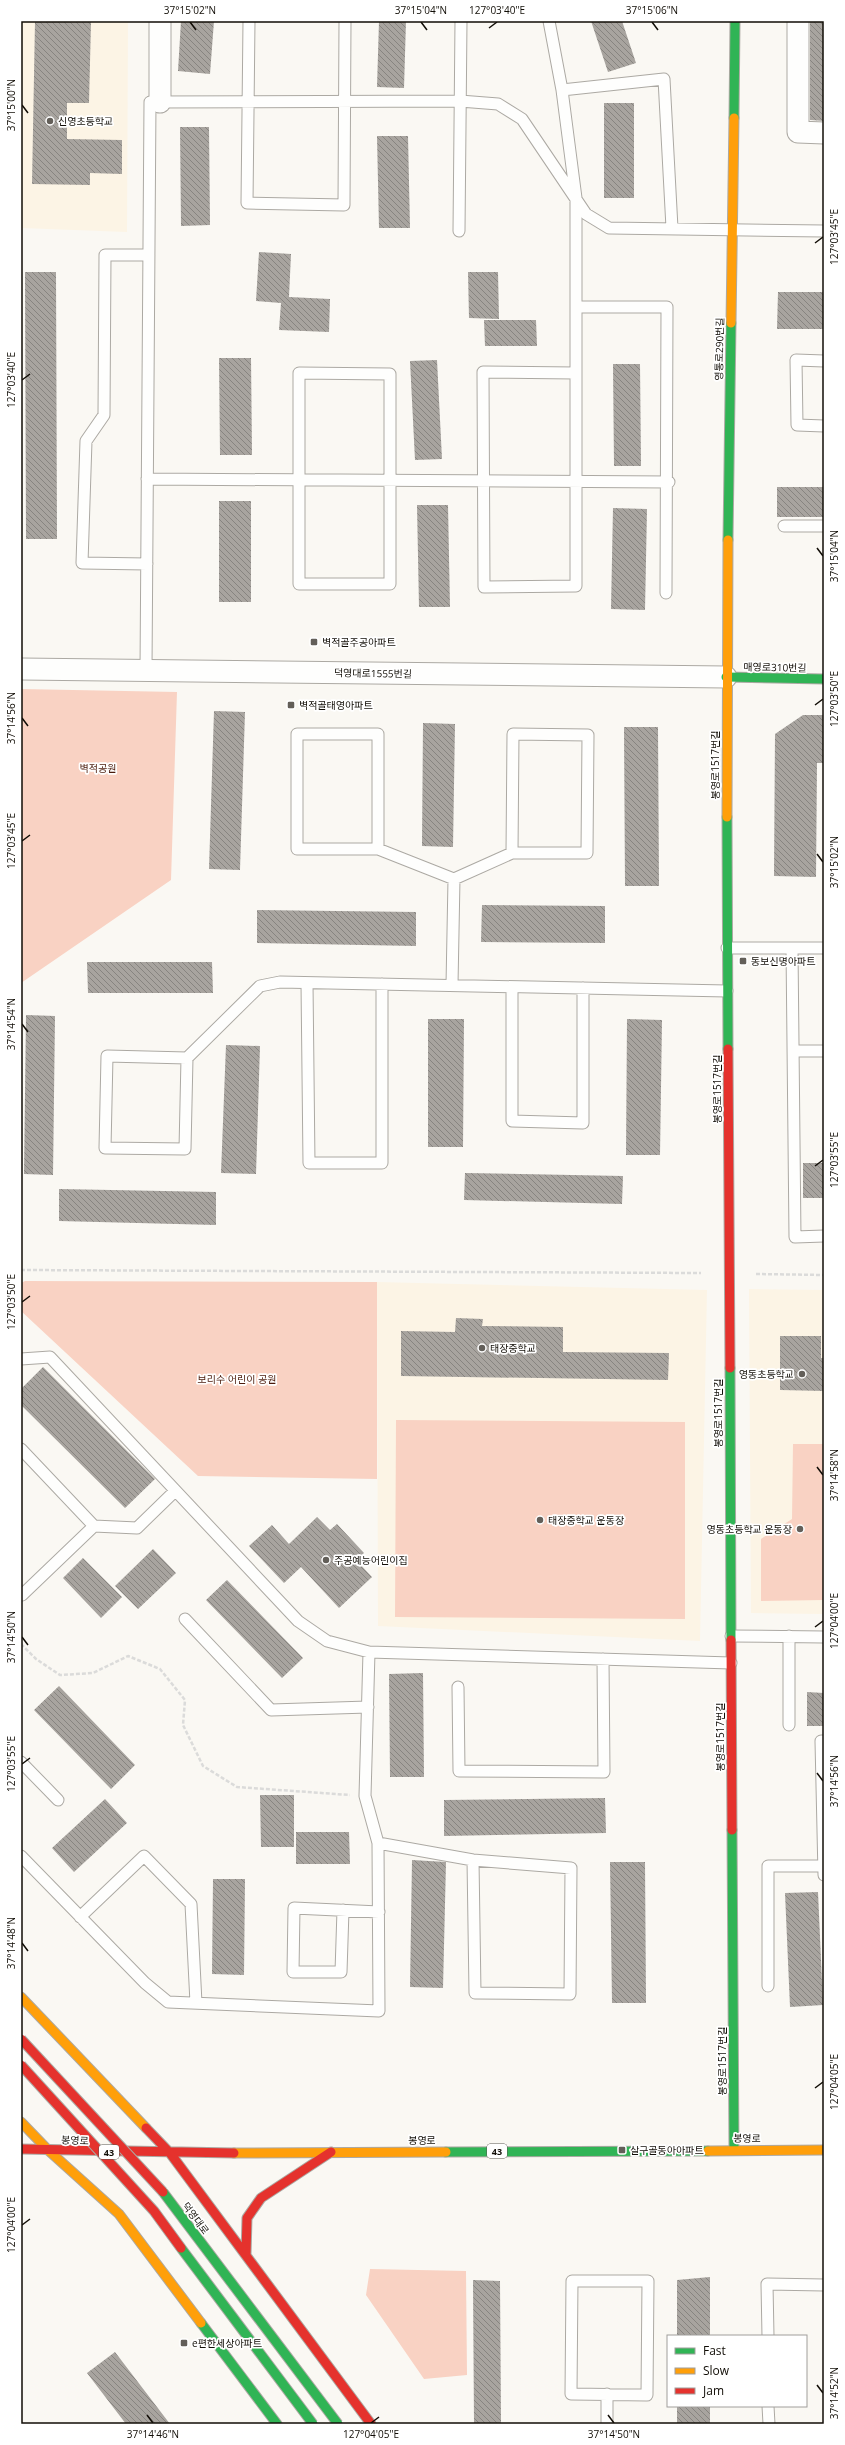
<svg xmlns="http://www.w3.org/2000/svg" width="845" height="2445" viewBox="0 0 845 2445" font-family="'Open Sans','Noto Sans KR',sans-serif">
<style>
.built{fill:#fcf4e5}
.park{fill:#f9d2c3}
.building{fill:url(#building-back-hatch)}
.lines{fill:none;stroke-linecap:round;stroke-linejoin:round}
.lane-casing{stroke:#aca9a3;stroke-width:13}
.street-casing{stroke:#aca9a3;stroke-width:23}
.fast-casing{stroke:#aca9a3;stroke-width:11}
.slow-casing{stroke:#aca9a3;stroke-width:11}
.jam-casing{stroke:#aca9a3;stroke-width:11}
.path{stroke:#dbdbda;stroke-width:2.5;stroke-dasharray:4 2;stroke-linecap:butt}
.lane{stroke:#fefefd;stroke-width:11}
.street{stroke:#fefefd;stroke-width:21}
.fast{stroke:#30b455;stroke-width:9}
.slow{stroke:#ff9f0a;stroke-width:9}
.jam{stroke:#e5322d;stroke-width:9}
.fast-bridge-casing{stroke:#aca9a3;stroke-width:11;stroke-linecap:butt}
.jam-bridge-casing{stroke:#aca9a3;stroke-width:11;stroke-linecap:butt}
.fast-bridge{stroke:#30b455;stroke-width:9}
.jam-bridge{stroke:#e5322d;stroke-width:9}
.ticks{fill:none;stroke:#110d06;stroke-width:1.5}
.poi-dot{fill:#635f59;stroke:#fff;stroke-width:1.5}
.labels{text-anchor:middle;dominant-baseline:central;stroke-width:3.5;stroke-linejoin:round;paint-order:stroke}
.shield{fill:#fff;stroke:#585651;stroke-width:1}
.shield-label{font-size:9px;font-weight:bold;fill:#110d06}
.poi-label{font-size:10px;fill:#110d06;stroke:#fff;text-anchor:start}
.street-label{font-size:10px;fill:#110d06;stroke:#fff}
.park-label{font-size:10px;fill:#4a1b0b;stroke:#fff}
.neatline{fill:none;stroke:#110d06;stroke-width:1.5}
.ticks-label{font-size:10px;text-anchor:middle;fill:#110d06}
</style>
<defs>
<pattern id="building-back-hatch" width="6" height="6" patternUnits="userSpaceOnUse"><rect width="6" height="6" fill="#a8a49f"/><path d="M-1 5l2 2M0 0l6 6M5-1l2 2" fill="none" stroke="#878480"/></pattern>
</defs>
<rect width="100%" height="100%" fill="#faf8f3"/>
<path class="built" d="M21 21H128L127 232 21 228Z
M377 1282 707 1290 700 1641 378 1626Z
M749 1289 824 1290V1614L751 1613Z"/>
<path class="park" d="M21 689 177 692 171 880 21 983Z
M25 1281 377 1282V1479L198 1476 21 1311V1283Z
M396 1420 685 1422V1619L395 1617Z
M793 1444H824V1600L761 1601V1539L792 1519Z
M370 2269 466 2271 467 2375 424 2379 366 2295Z"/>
<path class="building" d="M35 21 91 22 89 103H67V139L122 140V174L90 173V185L32 184Z
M181 21H214L210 74 178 71Z
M379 21H406L404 88 377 87Z
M591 21H622L636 63 608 72Z
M810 21H824V121L810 120Z
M604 103H634V198H604Z
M180 127H209L210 225 181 226Z
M377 136H408L410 228H379Z
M259 252 291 254 289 297 330 299 329 332 279 330 281 303 256 301Z
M25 272H56L57 539H26Z
M468 272H498L499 319 469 318Z
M778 292H824V329H777Z
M484 320H536L537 346H485Z
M219 358H251L252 455H220Z
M437 360 442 459 415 460 410 361Z
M613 364H640L641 466H614Z
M777 487H824V517H777Z
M219 501H251V602H219Z
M417 505H448L450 607H419Z
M613 508 647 509 645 610 611 609Z
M214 711 245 712 240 870 209 869Z
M803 715H824V763H817L816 877 774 876 775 734Z
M423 723 455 724 453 847 422 846Z
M624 727H658L659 886H625Z
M482 905 605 906V943L481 942Z
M257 910 416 912V946L257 943Z
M87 962H212L213 993H88Z
M26 1015 55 1016 53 1175 24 1174Z
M428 1019H464L463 1147H428Z
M627 1019 662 1020 660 1155H626Z
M226 1045 260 1046 256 1174 221 1173Z
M803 1163H824V1198H803Z
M465 1173 623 1176 622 1204 464 1200Z
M59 1189 216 1192V1225L59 1221Z
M456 1318 483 1319 482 1326 563 1327V1352L669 1353 668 1380 401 1376V1331L455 1332Z
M780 1336H821V1358H824V1391L780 1390Z
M43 1367 155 1479 125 1508 21 1405V1389Z
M317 1517 330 1530 337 1524 364 1553 356 1560 372 1577 339 1608 301 1567 284 1583 249 1546 272 1525 289 1544Z
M153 1549 176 1573 138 1609 115 1586Z
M83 1558 122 1597 101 1618 63 1578Z
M227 1580 303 1658 282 1678 206 1600Z
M423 1673 424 1777H390L389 1674Z
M59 1686 135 1765 111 1789 34 1710Z
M807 1692 824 1693V1726H807Z
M260 1795H294V1847H261Z
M605 1798 606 1833 444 1836V1800Z
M105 1799 127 1823 74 1872 52 1848Z
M296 1832H349L350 1864H296Z
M412 1860 446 1862 443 1988 410 1987Z
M610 1862H645L646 2003H612Z
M213 1879H245L244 1975 212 1974Z
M818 1892 823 2005 790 2007 785 1893Z
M710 2277V2336H677V2280Z
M473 2280 500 2281 501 2424H474Z
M115 2352 170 2424H126L87 2373Z
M677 2406H710V2424H677Z"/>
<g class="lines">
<g class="lane-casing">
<path id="lane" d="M249 21 247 203 344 205 345 21
M549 21 562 90 576 198V586L484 587 483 372 575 373
M562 90 664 79 672 228
M459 231 461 21
M576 307H667L666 593
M824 361 796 360 797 425 824 426
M299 373 390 374V584H299Z
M147 479 669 482
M784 526H824
M147 564 82 563 86 441 104 415 105 255H149
M146 670 150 102 460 101 498 104 522 119 586 214 609 228 824 231
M378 849V734H297V849H378L454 879 512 853H587L588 735 513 734 512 853
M727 948H824
M792 948 795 1237 824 1236
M307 983 309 1163H382V984
M452 985 454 879
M512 987V1121L583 1123V988
M793 1051H824
M187 1058 107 1056 105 1148 185 1149 187 1058 260 986 280 982 727 991
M21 1359 50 1357 298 1621 327 1641 369 1652 731 1663
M21 1449 94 1526 137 1528 175 1491
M21 1593 22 1595 94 1526
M185 1619 271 1710 368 1707
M731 1636 824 1637
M458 1687 459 1771 604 1772 603 1659
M789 1725V1636
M824 1741H821L824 1875
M21 1762 58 1800
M378 1843 473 1860 571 1868 570 1994 475 1993 473 1860
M21 1856 145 1983 168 2002 379 2011 378 1843 365 1796 369 1652
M343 1910 341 1972H293L294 1908 379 1912
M80 1917 144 1856 191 1904 196 2003
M768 1986V1866H824
M572 2281H648L647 2395 571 2394Z
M768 2336 767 2284 824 2285
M768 2406 769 2424
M607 2424V2394"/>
</g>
<g class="street-casing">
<path id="street" d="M160 21V102
M798 21V132L824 133
M21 669 726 677"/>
</g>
<g class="fast-casing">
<path id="fast" d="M734 118 735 21
M728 540 731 323
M726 677 824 679
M727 817 728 1049
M730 1368 731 1640
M732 1830 734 2149
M446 2152 708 2151
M201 2323 277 2424"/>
</g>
<g class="slow-casing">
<path id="slow" d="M731 323 734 118
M727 817 728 540
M21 1997 146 2128
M21 2122 48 2150 119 2214 201 2323
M708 2151 824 2150
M234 2153 446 2152"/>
</g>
<g class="jam-casing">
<path id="jam" d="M728 1049 730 1368
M731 1640 732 1830
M146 2128 170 2153 371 2424
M21 2149 234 2153
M246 2255 247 2218 261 2198 331 2152"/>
</g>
<path class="path" d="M21 1270 701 1273
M756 1274 824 1275
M21 1644 36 1659 60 1675 93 1673 128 1656 160 1669 185 1700 183 1725 203 1766 237 1787 350 1795"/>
<use href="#lane" class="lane"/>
<use href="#street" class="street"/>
<use href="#fast" class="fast"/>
<use href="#slow" class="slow"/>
<use href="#jam" class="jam"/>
<g class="fast-bridge-casing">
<path id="fast-bridge" d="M163 2192 338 2424
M181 2248 313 2424"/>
</g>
<g class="jam-bridge-casing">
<path id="jam-bridge" d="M21 2039 163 2192
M21 2065 154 2211 181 2248"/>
</g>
<use href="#fast-bridge" class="fast-bridge"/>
<use href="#jam-bridge" class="jam-bridge"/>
</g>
<path class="ticks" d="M190 22 196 30M421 22 427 30M652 22 658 30M489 28 497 22M22 105 28 113M815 243 823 237M22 380 30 374M817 548 823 556M815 705 823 699M22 718 28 726M22 841 30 835M817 854 823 862M22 1024 28 1032M815 1166 823 1160M22 1302 30 1296M817 1467 823 1475M815 1627 823 1621M22 1637 28 1645M22 1764 30 1758M817 1773 823 1781M22 1943 28 1951M815 2088 823 2082M22 2225 30 2219M817 2385 823 2393M147 2415 153 2423M608 2415 614 2423M371 2423 379 2417"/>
<g class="poi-dot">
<circle cx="50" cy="121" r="4"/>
<rect x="310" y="638" width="8" height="8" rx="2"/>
<rect x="287" y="701" width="8" height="8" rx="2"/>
<rect x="739" y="957" width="8" height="8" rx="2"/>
<circle cx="482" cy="1348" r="4"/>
<circle cx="802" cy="1374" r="4"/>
<circle cx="540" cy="1520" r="4"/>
<circle cx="800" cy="1529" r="4"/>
<circle cx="326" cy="1560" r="4"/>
<rect x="618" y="2146" width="8" height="8" rx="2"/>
<rect x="180" y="2339" width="8" height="8" rx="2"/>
</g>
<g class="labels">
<g class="shield">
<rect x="487" y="2144" width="20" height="14" rx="3"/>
<rect x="99" y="2145" width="20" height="14" rx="3"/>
</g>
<g class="shield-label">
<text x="497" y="2151">43</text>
<text x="109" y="2152">43</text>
</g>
<g class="poi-label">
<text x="58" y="121">신영초등학교</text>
<text x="322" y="642">벽적골주공아파트</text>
<text x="299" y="705">벽적골태영아파트</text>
<text x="751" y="961">동보신명아파트</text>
<text x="490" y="1348">태장중학교</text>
<text x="794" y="1374" text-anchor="end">영동초등학교</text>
<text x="548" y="1520">태장중학교 운동장</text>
<text x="792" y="1529" text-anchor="end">영동초등학교 운동장</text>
<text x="334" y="1560">주공예능어린이집</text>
<text x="630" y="2150">살구골동아아파트</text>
<text x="192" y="2343">e편한세상아파트</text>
</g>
<g class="street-label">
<text transform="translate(719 349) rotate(-89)">영통로290번길</text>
<text transform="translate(775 667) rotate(1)">매영로310번길</text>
<text transform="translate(373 673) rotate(1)">덕영대로1555번길</text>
<text transform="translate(715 765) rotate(-90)">봉영로1517번길</text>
<text transform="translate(717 1089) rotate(-90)">봉영로1517번길</text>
<text transform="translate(718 1413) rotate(-90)">봉영로1517번길</text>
<text transform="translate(720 1737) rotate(-90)">봉영로1517번길</text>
<text transform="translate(722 2061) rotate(-90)">봉영로1517번길</text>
<text transform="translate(747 2138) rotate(1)">봉영로</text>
<text transform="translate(75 2140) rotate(2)">봉영로</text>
<text x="422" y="2140">봉영로</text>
<text transform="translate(196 2218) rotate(53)">덕영대로</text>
</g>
<g class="park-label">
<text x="98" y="768">벽적공원</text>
<text x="237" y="1379">보리수 어린이 공원</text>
</g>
</g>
<rect width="845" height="2445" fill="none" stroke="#ffffff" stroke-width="44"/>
<rect x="667" y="2335" width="140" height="72" fill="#ffffff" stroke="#a09e9b"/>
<rect x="675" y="2348" width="20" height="6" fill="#30b455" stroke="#a09e9b"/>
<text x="703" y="2355" font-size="12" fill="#110d06">Fast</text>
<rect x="675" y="2368" width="20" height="6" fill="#ff9f0a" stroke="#a09e9b"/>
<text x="703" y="2375" font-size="12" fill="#110d06">Slow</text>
<rect x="675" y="2388" width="20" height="6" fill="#e5322d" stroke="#a09e9b"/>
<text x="703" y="2395" font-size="12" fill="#110d06">Jam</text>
<rect x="22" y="22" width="801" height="2401" class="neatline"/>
<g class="ticks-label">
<text x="190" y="14">37°15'02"N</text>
<text x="421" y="14">37°15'04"N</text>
<text x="497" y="14">127°03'40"E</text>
<text x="652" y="14">37°15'06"N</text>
<text transform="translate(11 105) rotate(-90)" y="4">37°15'00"N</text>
<text transform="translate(834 237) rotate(-90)" y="4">127°03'45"E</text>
<text transform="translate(11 380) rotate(-90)" y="4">127°03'40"E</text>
<text transform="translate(834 556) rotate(-90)" y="4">37°15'04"N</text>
<text transform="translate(834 699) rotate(-90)" y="4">127°03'50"E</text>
<text transform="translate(11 718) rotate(-90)" y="4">37°14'56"N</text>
<text transform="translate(11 841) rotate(-90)" y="4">127°03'45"E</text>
<text transform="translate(834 862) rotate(-90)" y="4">37°15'02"N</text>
<text transform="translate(11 1024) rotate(-90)" y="4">37°14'54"N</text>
<text transform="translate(834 1160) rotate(-90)" y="4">127°03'55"E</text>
<text transform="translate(11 1302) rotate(-90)" y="4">127°03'50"E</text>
<text transform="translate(834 1475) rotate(-90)" y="4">37°14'58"N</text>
<text transform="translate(834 1621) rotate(-90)" y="4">127°04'00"E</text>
<text transform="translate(11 1637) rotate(-90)" y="4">37°14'50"N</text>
<text transform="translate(11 1764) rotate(-90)" y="4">127°03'55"E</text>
<text transform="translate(834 1781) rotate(-90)" y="4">37°14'56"N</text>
<text transform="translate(11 1943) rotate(-90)" y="4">37°14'48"N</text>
<text transform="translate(834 2082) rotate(-90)" y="4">127°04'05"E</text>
<text transform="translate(11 2225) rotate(-90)" y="4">127°04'00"E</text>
<text transform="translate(834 2393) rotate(-90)" y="4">37°14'52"N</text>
<text x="153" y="2438">37°14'46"N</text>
<text x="371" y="2438">127°04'05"E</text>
<text x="614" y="2438">37°14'50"N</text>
</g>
</svg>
